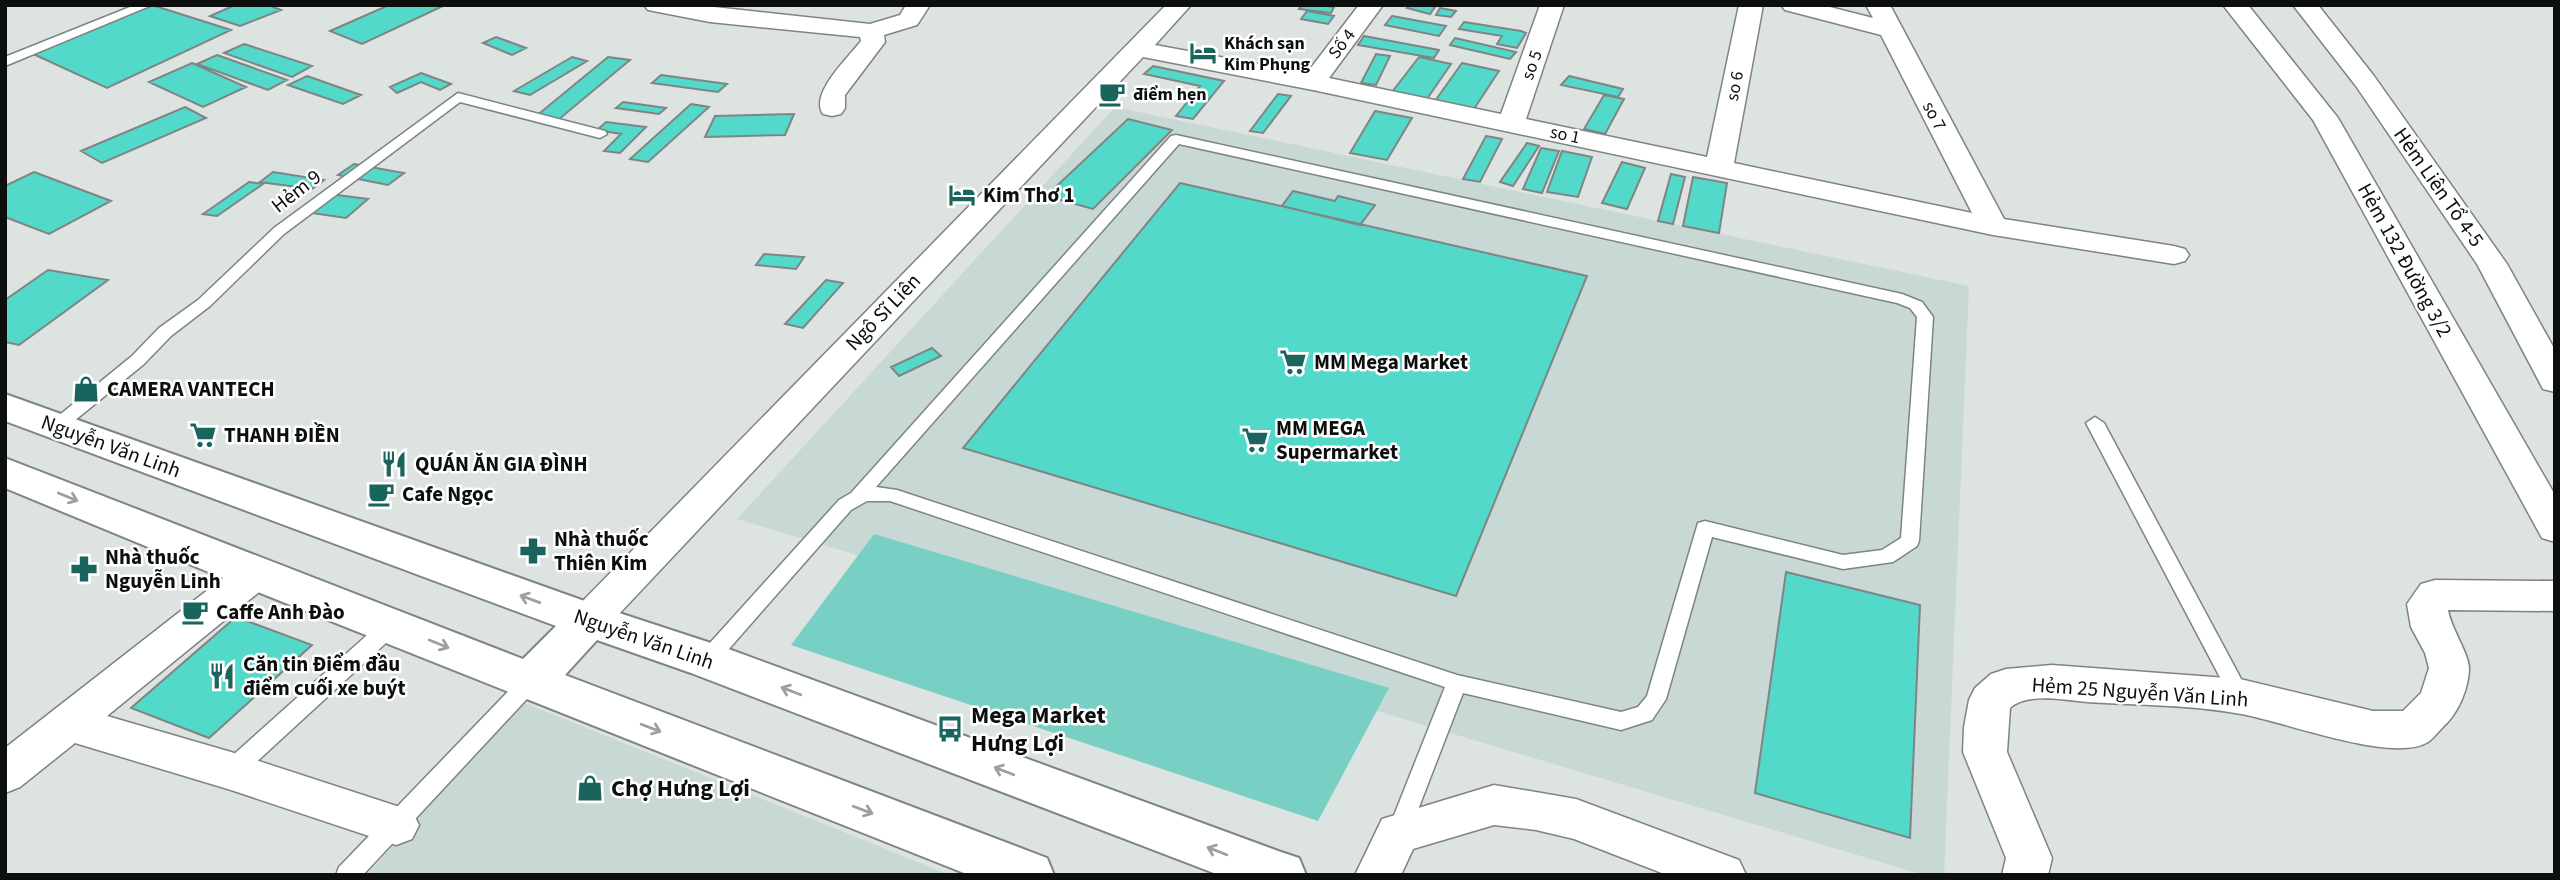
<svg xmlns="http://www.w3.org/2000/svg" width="2560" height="880" viewBox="0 0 2560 880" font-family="'Source Sans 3',sans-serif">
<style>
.built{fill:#c8d8d5}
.green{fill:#78d0c4}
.building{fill:#53d9ca;stroke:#7f8584;stroke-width:2}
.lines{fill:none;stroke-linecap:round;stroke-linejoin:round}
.service-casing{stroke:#7e8483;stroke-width:3}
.minor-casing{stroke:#7e8483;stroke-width:3}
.trunk-casing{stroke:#7e8483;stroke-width:4}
.service{fill:#fff;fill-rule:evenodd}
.minor{fill:#fff;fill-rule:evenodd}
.trunk{fill:#fff;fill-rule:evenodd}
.oneway{stroke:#9e9f9f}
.labels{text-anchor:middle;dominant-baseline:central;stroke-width:5;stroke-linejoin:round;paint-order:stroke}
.far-poi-label{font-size:18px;font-weight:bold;fill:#0d0f0f;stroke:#fff;text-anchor:start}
.far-street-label{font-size:18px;fill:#0d0f0f;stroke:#fff}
.street-label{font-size:21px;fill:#0d0f0f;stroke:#fff}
.poi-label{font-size:21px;font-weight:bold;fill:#0d0f0f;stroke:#fff;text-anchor:start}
.near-poi-label{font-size:24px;font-weight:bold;fill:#0d0f0f;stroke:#fff;text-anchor:start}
</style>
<rect width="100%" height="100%" fill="#dce3e1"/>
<path class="built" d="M1115 107 1969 286 1944 875H1924L737 519Z
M522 702 950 875H367Z"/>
<path class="green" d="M874 534 1389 688 1318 821 791 645Z"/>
<path class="building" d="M152 5 231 30 107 88 31 53Z
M235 5H268L281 10 240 26 210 16Z
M389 5H445L362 44 330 31Z
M1302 5H1318L1334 7 1331 13 1299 9Z
M1410 5H1429L1435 7 1430 14 1407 8Z
M1440 8 1456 11 1451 17 1436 15Z
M1307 11 1334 16 1328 24 1301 19Z
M1392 16 1446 26 1439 36 1385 25Z
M1464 22 1521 31 1526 33 1517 48 1497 44 1502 36 1459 29Z
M1364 36 1439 50 1434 58 1358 45Z
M496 37 526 48 512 55 483 43Z
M1455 38 1516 52 1510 59 1450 45Z
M244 44 312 66 292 77 224 53Z
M1376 54 1390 56 1376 85 1361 83Z
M217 55 287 80 268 90 197 64Z
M572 57 587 61 530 95 514 91Z
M608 57 630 60 558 120 535 117Z
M1419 57 1451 64 1427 99 1392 92Z
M192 63 246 87 203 107 149 82Z
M1462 63 1499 71 1474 109 1435 101Z
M1153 66 1224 81 1193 119 1176 116 1200 86 1144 74Z
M421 73 451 84 440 90 421 82 397 93 390 87Z
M661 75 727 84 718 92 652 83Z
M307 76 361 95 343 104 288 85Z
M1569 76 1623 89 1618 97 1561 85Z
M1278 94 1291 96 1263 133 1250 131Z
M1604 95 1624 99 1605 134 1584 129Z
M623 102 666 108 659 114 616 108Z
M691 104 709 107 648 162 630 159Z
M185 107 206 118 102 163 81 151Z
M1375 111 1412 118 1387 160 1350 153Z
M794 114 785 135 705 137 715 116Z
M1128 119 1172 130 1093 209 1046 196Z
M606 122 646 127 620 153 604 151 621 134 597 130Z
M1486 136 1502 139 1480 182 1463 179Z
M1527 143 1539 146 1513 186 1500 182Z
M1541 148 1559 151 1542 193 1523 189Z
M1562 151 1592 157 1578 197 1547 192Z
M1622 162 1645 168 1627 209 1602 203Z
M354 164 404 173 388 185 338 175Z
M34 172 111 201 49 234 5 217V186Z
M273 172 324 180 312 189 260 182Z
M1671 174 1685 177 1673 224 1658 221Z
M1693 177 1727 183 1719 233 1683 226Z
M249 182 263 184 217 216 203 214Z
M1180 183 1587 276 1456 596 963 448Z
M1293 191 1335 201 1338 196 1375 205 1360 225 1282 206Z
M322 193 368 199 346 218 299 211Z
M764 254 804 257 796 269 756 265Z
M48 270 108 280 19 345 5 342V300Z
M826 280 843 283 803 328 785 324Z
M932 348 941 356 899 376 891 367Z
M1786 572 1920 605 1910 838 1755 793Z
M236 617 312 645 209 738 131 708Z"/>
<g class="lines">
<g class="service-casing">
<path id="service" d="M135 5H152L5 66V57Z
M458 93 605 131 607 134 600 138 460 102 284 234 210 306 171 336 144 364 63 430H51L48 426 51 422 132 356 159 328 198 300 274 228Z
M1176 135 1902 294 1922 302 1933 317 1919 541 1917 546 1893 562 1843 569 1712 537 1666 699 1652 720 1621 730 1463 693 1409 833 1406 840 1398 843 1390 840 1387 833 1445 687 890 501H867L851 510 714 666 707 668 700 666 697 660 700 654 839 500 851 493 1171 136ZM1179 144 1897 303 1910 308 1917 317 1901 538 1882 550 1843 555 1705 521 1698 523 1647 696 1638 707 1621 712 1457 675 897 490 876 487Z
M2095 417 2104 423 2247 690 2250 696 2247 702 2240 705 2233 702 2086 423Z
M392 617 399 619 402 625 399 631 239 778 231 780 223 778 220 771 223 764 385 619Z
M531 673 538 675 541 681 538 687 363 875H336L339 867 524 675Z"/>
</g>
<g class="minor-casing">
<path id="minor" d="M644 5H696L870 24 900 15 906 5H930L917 25 884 35 885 42 845 95V108L841 114 832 116 823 114C809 94 848 58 861 41L860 37 710 22 648 10Z
M1166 5H1191L1155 45 1307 73 1359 5H1383L1329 78 1501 114 1540 5H1564L1526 119 1707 157 1739 5H1763L1734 163 1972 213 1881 35 1785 10 1781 5H1822L1873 18 1866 5H1890L2004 219 2174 246 2185 249 2189 255 2185 261 2174 264 1993 235 1313 90 1143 57 603 631 589 636 575 631 569 620 575 609Z
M2223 5H2248L2338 118 2555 495V542L2542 538 2313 120Z
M2293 5H2318L2374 76 2507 264 2555 350V392L2543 389 2477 264 2356 86Z
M255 559 269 564 274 574 269 584 107 716 231 752 412 811 419 825 412 839 396 845 231 790 75 743 20 787 5 793V748L241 564Z
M2435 580 2555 581V611L2448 610C2451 629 2470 655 2469 670 2468 688 2460 709 2447 723 2441 728 2435 737 2428 742 2393 764 2283 721 2241 714 2195 705 2135 705 2087 702 2065 700 2027 692 2010 708L2007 752 2052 858 2048 875H2002L2006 858 1963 752 1964 727 1969 700 1975 688 1991 674 2006 669 2052 665 2240 679 2373 711H2403L2421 693 2429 668 2425 653 2411 627 2407 604 2421 584Z
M1494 785 1576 799 1739 860 1746 875H1667L1574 839 1536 830 1494 825 1413 849 1401 875H1355L1382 819Z"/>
</g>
<g class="trunk-casing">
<path id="trunk" d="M5 394 604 608 723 647 1281 852 1299 858 1306 875H1219L691 673 597 640 565 675 1047 858 1054 875H969L240 585 5 488V458L523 659 556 626 5 421Z"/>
</g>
<use href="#service" class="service"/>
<use href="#minor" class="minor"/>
<use href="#trunk" class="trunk"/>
</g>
<defs><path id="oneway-shaft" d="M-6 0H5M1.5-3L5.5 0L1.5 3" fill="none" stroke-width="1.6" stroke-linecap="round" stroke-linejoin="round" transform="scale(1.75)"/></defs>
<g class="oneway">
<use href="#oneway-shaft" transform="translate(68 497) rotate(22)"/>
<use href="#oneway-shaft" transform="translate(530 599) rotate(-160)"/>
<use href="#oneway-shaft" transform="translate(439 644) rotate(22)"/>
<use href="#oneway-shaft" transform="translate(791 691) rotate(-159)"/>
<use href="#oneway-shaft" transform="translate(651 728) rotate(21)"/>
<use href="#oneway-shaft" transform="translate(1004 771) rotate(-159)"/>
<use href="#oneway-shaft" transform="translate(863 810) rotate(21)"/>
<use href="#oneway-shaft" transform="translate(1217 851) rotate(-159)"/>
</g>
<defs>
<g id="hotel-bare" transform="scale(2.1)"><path d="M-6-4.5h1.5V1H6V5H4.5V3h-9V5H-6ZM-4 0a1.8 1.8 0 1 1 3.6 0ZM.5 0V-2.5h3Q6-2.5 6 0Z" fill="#19645d" stroke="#fff" stroke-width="2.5" paint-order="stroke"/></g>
<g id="cafe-bare" transform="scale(2.1)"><path d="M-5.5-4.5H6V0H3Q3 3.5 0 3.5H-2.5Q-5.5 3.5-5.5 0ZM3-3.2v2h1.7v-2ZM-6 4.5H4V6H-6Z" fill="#19645d" stroke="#fff" stroke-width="2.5" paint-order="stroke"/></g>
<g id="supermarket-bare" transform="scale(2.1)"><path d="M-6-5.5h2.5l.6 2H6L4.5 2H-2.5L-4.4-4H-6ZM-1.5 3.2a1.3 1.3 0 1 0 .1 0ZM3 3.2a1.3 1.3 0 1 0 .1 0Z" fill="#19645d" stroke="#fff" stroke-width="2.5" paint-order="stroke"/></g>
<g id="shop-bare" transform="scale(2.1)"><path d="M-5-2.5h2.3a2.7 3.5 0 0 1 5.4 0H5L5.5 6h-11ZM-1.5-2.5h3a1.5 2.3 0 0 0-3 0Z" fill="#19645d" stroke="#fff" stroke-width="2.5" paint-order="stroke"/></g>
<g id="restaurant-bare" transform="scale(2.1)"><path d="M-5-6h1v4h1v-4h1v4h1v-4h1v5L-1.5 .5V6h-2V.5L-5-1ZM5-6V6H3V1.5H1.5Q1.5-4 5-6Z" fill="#19645d" stroke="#fff" stroke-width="2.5" paint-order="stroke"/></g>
<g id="pharmacy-bare" transform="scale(2.1)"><path d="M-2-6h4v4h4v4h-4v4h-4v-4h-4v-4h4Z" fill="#19645d" stroke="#fff" stroke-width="2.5" paint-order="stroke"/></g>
<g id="bus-bare" transform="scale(2.1)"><path d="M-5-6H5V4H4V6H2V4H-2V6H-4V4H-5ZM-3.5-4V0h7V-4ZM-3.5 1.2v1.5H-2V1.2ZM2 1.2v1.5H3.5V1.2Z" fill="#19645d" stroke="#fff" stroke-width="2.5" paint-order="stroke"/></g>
</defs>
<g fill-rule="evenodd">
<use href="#hotel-bare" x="1203" y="53"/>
<use href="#cafe-bare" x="1112" y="94"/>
<use href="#hotel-bare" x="962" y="195"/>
<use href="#supermarket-bare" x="1293" y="362"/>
<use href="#shop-bare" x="86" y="389"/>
<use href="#supermarket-bare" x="203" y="435"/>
<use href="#supermarket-bare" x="1255" y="440"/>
<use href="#restaurant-bare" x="394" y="464"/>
<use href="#cafe-bare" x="381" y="494"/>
<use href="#pharmacy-bare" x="533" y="551"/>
<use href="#pharmacy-bare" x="84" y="569"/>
<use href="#cafe-bare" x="195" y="612"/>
<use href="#restaurant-bare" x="222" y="676"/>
<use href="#bus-bare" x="950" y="729"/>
<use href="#shop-bare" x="590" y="788"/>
</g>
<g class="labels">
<g class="far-poi-label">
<text x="1224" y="43">Khách sạn<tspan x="1224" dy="21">Kim Phụng</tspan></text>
<text x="1133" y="94">điểm hẹn</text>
</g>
<g class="far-street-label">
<text transform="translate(1342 44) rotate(-53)">Số 4</text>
<text transform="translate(1532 65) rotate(-71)">so 5</text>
<text transform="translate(1735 86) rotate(-79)">so 6</text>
<text transform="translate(1934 116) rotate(62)">so 7</text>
<text transform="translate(1565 135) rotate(12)">so 1</text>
</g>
<g class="street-label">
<text transform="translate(2439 187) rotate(55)">Hẻm Liên Tổ 4-5</text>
<text transform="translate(296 191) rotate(-38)">Hẻm 9</text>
<text transform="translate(2405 260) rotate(61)">Hẻm 132 Đường 3/2</text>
<text transform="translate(883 312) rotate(-46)">Ngô Sĩ Liên</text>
<text transform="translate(111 446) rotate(20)">Nguyễn Văn Linh</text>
<text transform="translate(644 639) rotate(19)">Nguyễn Văn Linh</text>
<text transform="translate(2140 692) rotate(4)">Hẻm 25 Nguyễn Văn Linh</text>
</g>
<g class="poi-label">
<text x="983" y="195">Kim Thơ 1</text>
<text x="1314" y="362">MM Mega Market</text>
<text x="107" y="389">CAMERA VANTECH</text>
<text x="1276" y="428">MM MEGA<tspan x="1276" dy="24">Supermarket</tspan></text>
<text x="224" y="435">THANH ĐIỀN</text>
<text x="415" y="464">QUÁN ĂN GIA ĐÌNH</text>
<text x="402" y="494">Cafe Ngọc</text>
<text x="554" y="539">Nhà thuốc<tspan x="554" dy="24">Thiên Kim</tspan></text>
<text x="105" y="557">Nhà thuốc<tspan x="105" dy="24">Nguyễn Linh</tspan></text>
<text x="216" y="612">Caffe Anh Đào</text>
<text x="243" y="664">Căn tin Điểm đầu<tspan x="243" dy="24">điểm cuối xe buýt</tspan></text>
</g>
<g class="near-poi-label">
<text x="971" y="715">Mega Market<tspan x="971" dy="28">Hưng Lợi</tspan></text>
<text x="611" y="788">Chợ Hưng Lợi</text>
</g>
</g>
<rect width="2560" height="880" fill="none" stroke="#0d0f0f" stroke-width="14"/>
</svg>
